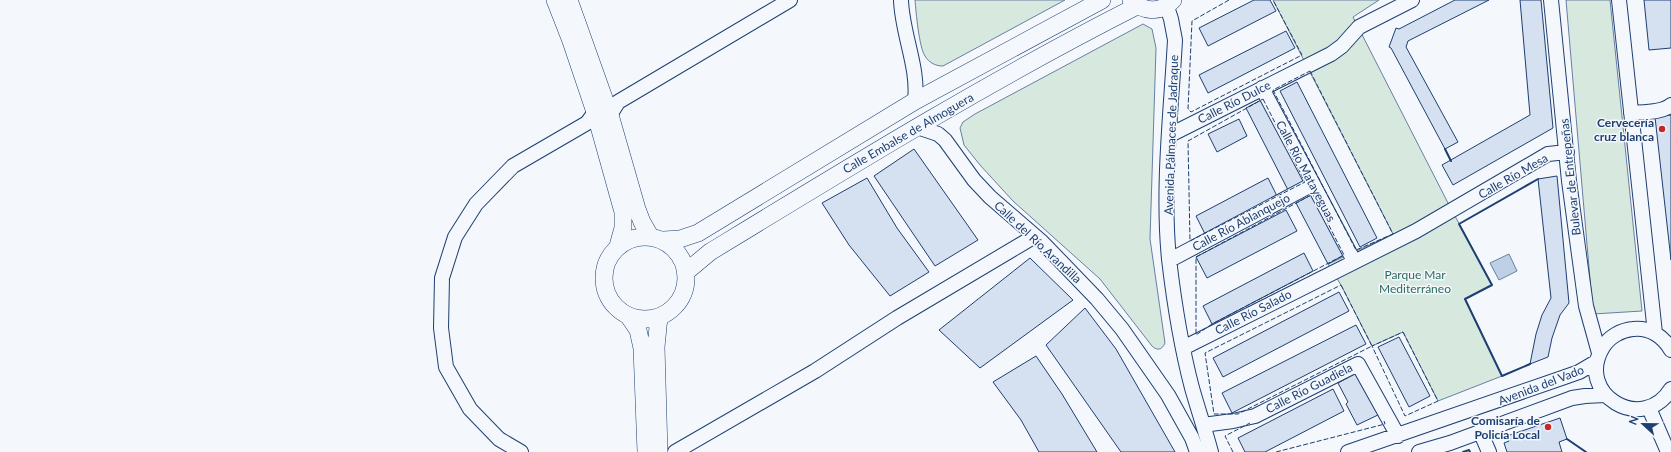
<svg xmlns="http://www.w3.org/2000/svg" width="1671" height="452" viewBox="0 0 1671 452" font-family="Lato,sans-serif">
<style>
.green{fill:#d7e8df;stroke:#687fa3}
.water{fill:#bed0e5;stroke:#687fa3}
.building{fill:#d5e0f0;stroke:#1d3f73}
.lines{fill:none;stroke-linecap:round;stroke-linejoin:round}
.minor-casing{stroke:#1d3f73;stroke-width:16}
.major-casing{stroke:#1d3f73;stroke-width:18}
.minor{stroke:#f4f7fb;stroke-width:14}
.major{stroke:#f4f7fb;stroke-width:17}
.fence{stroke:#1d3f73;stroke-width:1;stroke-dasharray:5 2;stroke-linecap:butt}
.wall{stroke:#1d3f73;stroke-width:2}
.poi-dot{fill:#c62828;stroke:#f4f7fb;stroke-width:1.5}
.labels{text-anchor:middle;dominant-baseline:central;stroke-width:3;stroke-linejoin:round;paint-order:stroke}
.street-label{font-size:12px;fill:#1d3f73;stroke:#f4f7fb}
.poi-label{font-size:12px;font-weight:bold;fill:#1d3f73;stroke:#f4f7fb;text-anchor:end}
.park-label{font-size:12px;fill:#2c6c60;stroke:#f4f7fb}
</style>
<rect width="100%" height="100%" fill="#f4f7fb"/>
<path class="green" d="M915 0H1065L943 66C936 66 929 63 925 56 919 47 916 12 915 0Z
M1273 0H1379L1353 17 1448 203 1492 285 1465 299 1502 376 1438 401 1403 332 1372 346 1341 285 1328 264 1393 234Z
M1566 0H1610L1642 311 1593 314Z
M1143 24 1152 29 1156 48 1150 239 1165 343C1162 350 1157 351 1152 346L1100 279 1013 201 980 165 964 145 960 128 963 122 975 114Z"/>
<path class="water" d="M1509 254 1517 271 1499 280 1490 263Z"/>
<path class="building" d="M1254 0H1270L1276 11 1208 46 1199 28Z
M1455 0H1489L1408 41 1406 47 1458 142 1445 149 1391 48 1389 47 1396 28 1399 29Z
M1520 0H1541L1553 128 1453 185 1442 165 1530 115Z
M1644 0H1671V48L1649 50Z
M1286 31 1295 48 1208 93 1199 75Z
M1297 82 1377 238 1360 247 1280 91Z
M1263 99 1305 182 1288 190 1246 108Z
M1671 115V260L1655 117Z
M1239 119 1247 136 1217 152 1208 134Z
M914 149 978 240 935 266 874 176Z
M1557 176 1569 303 1560 315 1552 338 1548 357 1530 364 1536 334 1542 315 1551 298 1538 179Z
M867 178 897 228 929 272 890 296 849 245 822 203Z
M1268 178 1277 196 1205 234 1196 216Z
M1313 194 1344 255 1328 264 1296 203Z
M1286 210 1297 231 1207 278 1196 257Z
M1304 253 1313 271 1212 324 1203 306Z
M1030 258 1073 300 980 368 939 330Z
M1339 292 1349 311 1223 377 1213 358Z
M1085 308 1116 349 1175 452H1121L1046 345Z
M1356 325 1366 344 1232 413 1222 393Z
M1399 337 1430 396 1409 407 1378 347Z
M1036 356 1062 394 1097 452H1039L1021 420 993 382Z
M1358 372 1380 414 1357 425 1346 404 1348 402 1338 383Z
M1333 389 1344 411 1265 452H1245L1238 438Z
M1560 418 1567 439 1559 442 1562 452H1507L1504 443 1509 441 1507 436Z"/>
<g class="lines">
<g class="minor-casing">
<path id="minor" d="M901 0C902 34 919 67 915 101
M1551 0 1569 181 1586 306 1599 353
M1619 0 1655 333
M1167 7 1171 19 1175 40C1171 113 1162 187 1169 259 1174 302 1181 346 1192 388 1198 409 1205 430 1211 452
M1262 88 1354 261
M1631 113C1643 112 1662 113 1671 105
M610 115 618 102 790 0
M917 127 938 134 945 140 974 180 990 197 1042 242 1097 299 1122 329 1168 395 1192 438 1197 452
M1170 135 1331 54 1342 46 1359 27 1412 0
M1170 260 1313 184
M1183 348 1416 231 1548 154 1567 152
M1671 350C1663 336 1649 327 1633 329 1621 330 1609 337 1603 347 1574 394 1643 435 1671 389
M1649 408 1668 452
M1203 425 1233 421 1255 416 1358 364 1398 436
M1480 431 1489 452
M521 452 499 439 470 409 446 367 441 328 442 278 455 237 476 204 513 166 587 123 595 112
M675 452 815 371 897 318 1035 236
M1348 452 1562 378 1579 372 1596 362
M1419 452 1450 443 1572 398 1585 396 1605 395"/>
</g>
<g class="major-casing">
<path id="major" d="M555 0 571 41 595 112 623 212V228L618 246
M569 0 610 115 637 209 642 222 650 236
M1131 0C1143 12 1161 14 1173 0
M604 278a41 41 0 1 1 82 0a41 41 0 1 1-82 0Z
M664 240 680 239 698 233 915 101 1102 0
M686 272 710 252C851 166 991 80 1137 6
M629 317 638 330 642 348 646 452
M659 317 656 347 659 452"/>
</g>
<use href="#minor" class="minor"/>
<use href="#major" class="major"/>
<path class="fence" d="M1229 0 1192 21 1188 109 1191 112 1302 55 1273 0
M1310 71 1393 234 1356 250 1273 90Z
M1263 99 1305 182 1190 241 1188 141Z
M1313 194 1344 255 1212 324 1196 335V257Z
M1341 285 1372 346 1238 414H1214L1205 353Z
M1403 332 1438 401 1405 416 1372 346Z
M1233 452 1225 436 1250 423
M1276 452 1385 424 1384 421"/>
<path class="wall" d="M1445 149 1451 161
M1530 364 1502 376 1465 299 1492 285 1459 224 1538 179
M1567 439 1586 452
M1463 452 1469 450 1470 452"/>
</g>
<g class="poi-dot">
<circle cx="1662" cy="129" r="4"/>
<circle cx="1548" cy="427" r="4"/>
</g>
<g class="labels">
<g class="street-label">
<text transform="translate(1234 102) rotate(-27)">Calle Río Dulce</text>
<text transform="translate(908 133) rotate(-30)">Calle Embalse de Almoguera</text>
<text transform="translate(1171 135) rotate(-88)">Avenida Pálmaces de Jadraque</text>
<text transform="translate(1306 171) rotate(62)">Calle Río Matayeguas</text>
<text transform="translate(1513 176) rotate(-30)">Calle Río Mesa</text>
<text transform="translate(1570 177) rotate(-96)">Bulevar de Entrepeñas</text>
<text transform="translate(1241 222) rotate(-28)">Calle Río Ablanquejo</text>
<text transform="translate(1038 242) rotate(43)">Calle del Río Arandilla</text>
<text transform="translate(1253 312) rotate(-27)">Calle Río Salado</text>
<text transform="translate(1541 385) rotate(-21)">Avenida del Vado</text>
<text transform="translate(1309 388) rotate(-27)">Calle Río Guadiela</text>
</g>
<g class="poi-label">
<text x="1654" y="122">Cervecería<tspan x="1654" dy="14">cruz blanca</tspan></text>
<text x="1540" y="420">Comisaría de<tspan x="1540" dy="14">Policía Local</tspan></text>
</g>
<g class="park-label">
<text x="1415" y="274">Parque Mar<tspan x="1415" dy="14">Mediterráneo</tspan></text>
</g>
</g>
<g transform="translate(1643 424) rotate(292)" stroke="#f4f7fb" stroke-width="3" paint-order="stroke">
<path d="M0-3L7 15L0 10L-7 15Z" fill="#1d3f73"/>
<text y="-6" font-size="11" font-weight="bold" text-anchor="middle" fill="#1d3f73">N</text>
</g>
</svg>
